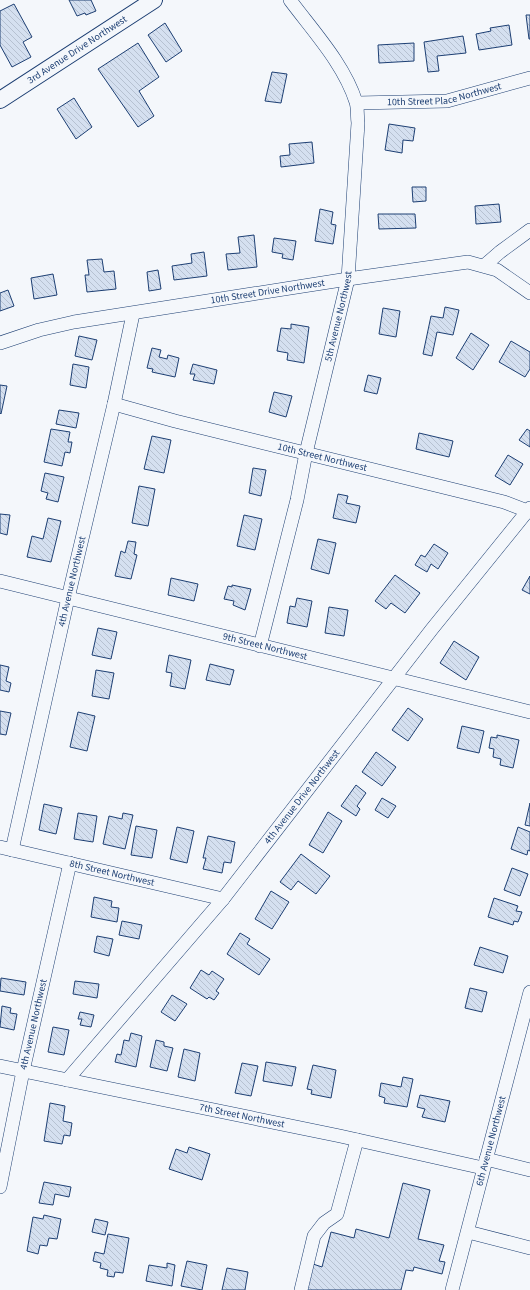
<svg xmlns="http://www.w3.org/2000/svg" width="530" height="1290" viewBox="0 0 530 1290" font-family="'Source Sans 3',sans-serif">
<style>
.building{fill:url(#building-back-hatch);stroke:#1d3f73}
.lines{fill:none;stroke-linecap:round;stroke-linejoin:round}
.minor-casing{stroke:#1d3f73;stroke-width:14}
.major-casing{stroke:#1d3f73;stroke-width:18}
.minor{stroke:#f4f7fb;stroke-width:13}
.major{stroke:#f4f7fb;stroke-width:16}
.labels{text-anchor:middle;dominant-baseline:central;stroke-width:3;stroke-linejoin:round;paint-order:stroke}
.street-label{font-size:10px;fill:#1d3f73;stroke:#f4f7fb}
</style>
<defs>
<pattern id="building-back-hatch" width="6" height="6" patternUnits="userSpaceOnUse"><rect width="6" height="6" fill="#d5e0f0"/><path d="M-1 5l2 2M0 0l6 6M5-1l2 2" fill="none" stroke="#b6c1d1"/></pattern>
</defs>
<rect width="100%" height="100%" fill="#f4f7fb"/>
<path class="building" d="M69 0H91L96 11 86 15 85 13 77 16Z
M14 4 32 37 23 42 31 57 12 67 0 45V11Z
M526 15H530V39H529Z
M165 23 182 51 166 62 148 35Z
M509 25 512 45 479 50 476 34 491 31 490 28Z
M463 36 466 53 437 56 439 71 428 72 424 42Z
M138 43 159 77 139 91 154 116 138 127 98 69Z
M414 43V61L379 63 378 45Z
M272 72 287 74 281 103 265 101Z
M74 98 92 127 76 139 57 109Z
M389 124 415 128 413 141 403 140 402 153 385 150Z
M312 142 314 163 281 167 280 156 290 155 289 144Z
M412 187H426V201L413 202Z
M499 204 501 222 476 224 475 206Z
M320 209 333 212 331 224 336 225 333 244 315 241Z
M378 214H415L416 228 379 229Z
M254 235 257 267 228 270 226 254 240 253 238 237Z
M274 238 296 241 293 260 282 258 283 254 272 252Z
M204 252 207 276 174 280 172 266 192 263 191 254Z
M102 259 104 272 114 271 116 289 87 292 85 275H89L87 260Z
M158 270 161 289 149 291 147 272Z
M53 274 57 295 34 299 31 278Z
M8 290 14 306 0 311V293Z
M445 307 459 310 453 335 437 332 432 356 423 354 431 316 443 318Z
M383 308 400 311 396 337 379 334Z
M291 324 309 327 304 363 287 360 288 353 277 351 281 328 291 329Z
M471 333 489 345 473 370 456 358Z
M79 336 97 340 92 360 75 356Z
M511 341 530 352V369L525 377 499 362Z
M152 348 161 350 159 357 167 359 168 355 179 358 175 377 152 372 153 369 147 368Z
M73 364 89 367 86 388 70 385Z
M193 364 217 370 214 384 193 380 195 374H190Z
M368 375 381 378 377 394 364 391Z
M0 385 7 386 1 414 0 413Z
M274 392 292 396 286 417 269 412Z
M59 410 79 413 76 428 56 424Z
M51 429 70 432 68 442H72L70 453 65 452 62 466 44 462Z
M527 429 530 431V447L519 440Z
M419 433 453 441 449 457 416 449Z
M152 436 171 440 164 473 144 469Z
M508 455 523 464 510 485 495 476Z
M253 468 266 470 261 496 249 493Z
M45 473 64 477 58 502 46 499 48 493 41 491Z
M139 486 155 489 148 526 132 523Z
M338 494 348 496 346 503 360 506 356 523 333 518Z
M0 514 10 515 7 535 0 533Z
M244 515 262 519 255 550 237 546Z
M48 518 61 521 51 562 27 557 32 536 43 539Z
M318 539 336 543 329 574 311 569Z
M128 541 136 542 134 554 137 555 131 579 115 576 121 551 125 553Z
M434 544 448 553 438 569 431 564 427 572 415 565 421 555 425 557Z
M395 575 420 593 405 613 391 603 386 609 375 601Z
M530 576V594L522 590Z
M171 578 198 584 194 601 168 595Z
M232 585 251 589 245 610 233 605 234 601 224 599 228 586 232 587Z
M297 598 312 601 307 627 287 623 290 606 295 607Z
M329 607 348 610 344 636 325 633Z
M98 628 117 632 111 659 92 655Z
M454 641 479 657 466 680 440 663Z
M169 655 191 660 185 689 170 686 172 673 166 672Z
M210 664 234 670 230 685 206 680Z
M0 665 9 667 6 681 11 683 9 692 0 690Z
M96 670 114 673 109 699 92 696Z
M408 708 423 719 408 741 392 730Z
M0 711 11 713 6 735 0 734Z
M78 712 95 716 87 751 70 747Z
M462 726 484 731 479 753 457 748Z
M497 735 519 740 513 768 500 765 501 759 493 757 494 749 489 748 491 737 497 738Z
M376 752 396 767 382 786 362 772Z
M356 785 366 793 357 806 360 809 356 816 341 806Z
M382 798 396 806 388 818 375 810Z
M530 803V826L525 825Z
M44 804 62 808 56 834 39 830Z
M328 812 342 821 323 853 309 845Z
M78 813 97 816 93 842 74 839Z
M123 813 133 815 125 849 103 844 109 816 122 819Z
M136 826 157 830 152 858 131 855Z
M177 827 194 831 187 863 170 859Z
M518 827 530 832V851L528 850 527 855 511 849Z
M208 836 235 842 231 863 224 862 222 873 203 869 206 858H203Z
M301 854 330 876 316 894 298 881 291 890 280 882Z
M512 868 528 874 520 896 504 890Z
M271 891 289 902 272 929 255 919Z
M94 897 112 901 111 907 119 908 117 922 91 917Z
M494 898 518 906 516 911 522 912 518 922 514 921 513 925 488 917Z
M122 921 142 925 139 939 119 935Z
M240 933 250 939 247 944 270 959 259 975 227 954Z
M97 936 113 939 109 956 94 952Z
M480 947 508 956 503 973 474 965Z
M201 970 209 975 212 971 224 979 216 991 219 993 214 1000 209 997 207 999 190 988Z
M1 978 26 982 24 995 0 991Z
M75 981 99 984 97 998 73 994Z
M470 988 487 992 482 1012 465 1008Z
M172 995 187 1004 175 1021 161 1012Z
M2 1006 11 1008 10 1013 17 1014 14 1030 0 1027Z
M80 1012 94 1015 91 1027 80 1025 82 1019H78Z
M53 1027 69 1030 64 1055 48 1052Z
M131 1033 142 1036 136 1067 115 1062 117 1054 121 1055 124 1040 129 1041Z
M156 1040 164 1042V1046L173 1048 167 1071 150 1067Z
M184 1049 200 1053 195 1081 178 1077Z
M266 1062 296 1067 292 1086 263 1081Z
M242 1063 258 1066 251 1096 235 1093Z
M313 1065 336 1070 331 1098 311 1094 312 1090 307 1089Z
M403 1077 413 1079 407 1107 384 1103 385 1098 379 1096 381 1083 401 1087Z
M420 1095 450 1101 445 1122 422 1117 425 1109 417 1107Z
M50 1103 65 1106 63 1121 72 1123 70 1136 64 1135 62 1144 44 1141Z
M189 1147 210 1154 202 1180 169 1169 176 1149 187 1153Z
M44 1182 71 1187 69 1197 55 1194 53 1205 39 1203Z
M403 1183 430 1190 418 1239 444 1245 439 1261 445 1262 442 1274 414 1267 413 1271 406 1270 401 1290H307L313 1264 322 1267 331 1232 354 1238 356 1229 389 1238Z
M44 1215 61 1219 57 1239 49 1238 47 1246 40 1245 38 1254 27 1251 33 1217 43 1219Z
M95 1219 108 1222 105 1235 92 1232Z
M108 1234 129 1238 123 1273 115 1272 114 1277 107 1276 108 1270 100 1268 101 1263 93 1261 95 1252 104 1254Z
M187 1261 207 1265 202 1290 181 1286Z
M167 1263 175 1265 172 1286 146 1281 149 1265 167 1268Z
M227 1268 248 1272 245 1290H222Z"/>
<g class="lines">
<g class="minor-casing">
<g id="minor">
<path id="s1" d="M357 103 447 101 530 78"/>
<path d="M485 265 500 252 530 230"/>
<path id="s2" d="M0 343 39 330 74 322 348 279 468 262 497 270 530 293"/>
<path id="s3" d="M114 404 175 421 504 502 530 512"/>
<path id="s4" d="M0 581 530 712"/>
<path id="s5" d="M260 646 297 500 306 453 348 279 358 123C357 117 358 108 356 102 344 64 313 31 290 0"/>
<path id="s6" d="M0 847 223 899"/>
<path id="s7" d="M12 850 68 598 114 404 133 314"/>
<path id="s8" d="M0 1066 340 1136 483 1168"/>
<path id="s9" d="M67 1080 223 899 432 629 530 508"/>
<path d="M486 1159 530 1170"/>
<path id="s10" d="M0 1187 23 1071 70 863"/>
<path d="M468 1232 530 1248"/>
<path d="M301 1290 314 1236 324 1223 337 1214 357 1140"/>
<path id="s11" d="M452 1290 530 992"/>
</g>
</g>
<g class="major-casing">
<g id="major">
<path id="s12" d="M0 100 154 0"/>
</g>
</g>
<use href="#minor" class="minor"/>
<use href="#major" class="major"/>
</g>
<g class="labels">
<g class="street-label">
<text stroke="none"><textPath href="#s12" startOffset="92">3rd Avenue Drive Northwest</textPath></text>
<text stroke="none"><textPath href="#s1" startOffset="88">10th Street Place Northwest</textPath></text>
<text stroke="none"><textPath href="#s2" startOffset="273">10th Street Drive Northwest</textPath></text>
<text stroke="none"><textPath href="#s5" startOffset="339">5th Avenue Northwest</textPath></text>
<text stroke="none"><textPath href="#s3" startOffset="215">10th Street Northwest</textPath></text>
<text stroke="none"><textPath href="#s7" startOffset="275">4th Avenue Northwest</textPath></text>
<text stroke="none"><textPath href="#s4" startOffset="273">9th Street Northwest</textPath></text>
<text stroke="none"><textPath href="#s9" startOffset="368">4th Avenue Drive Northwest</textPath></text>
<text stroke="none"><textPath href="#s6" startOffset="115">8th Street Northwest</textPath></text>
<text stroke="none"><textPath href="#s10" startOffset="166">4th Avenue Northwest</textPath></text>
<text stroke="none"><textPath href="#s8" startOffset="247">7th Street Northwest</textPath></text>
<text stroke="none"><textPath href="#s11" startOffset="154">6th Avenue Northwest</textPath></text>
</g>
</g>
</svg>
